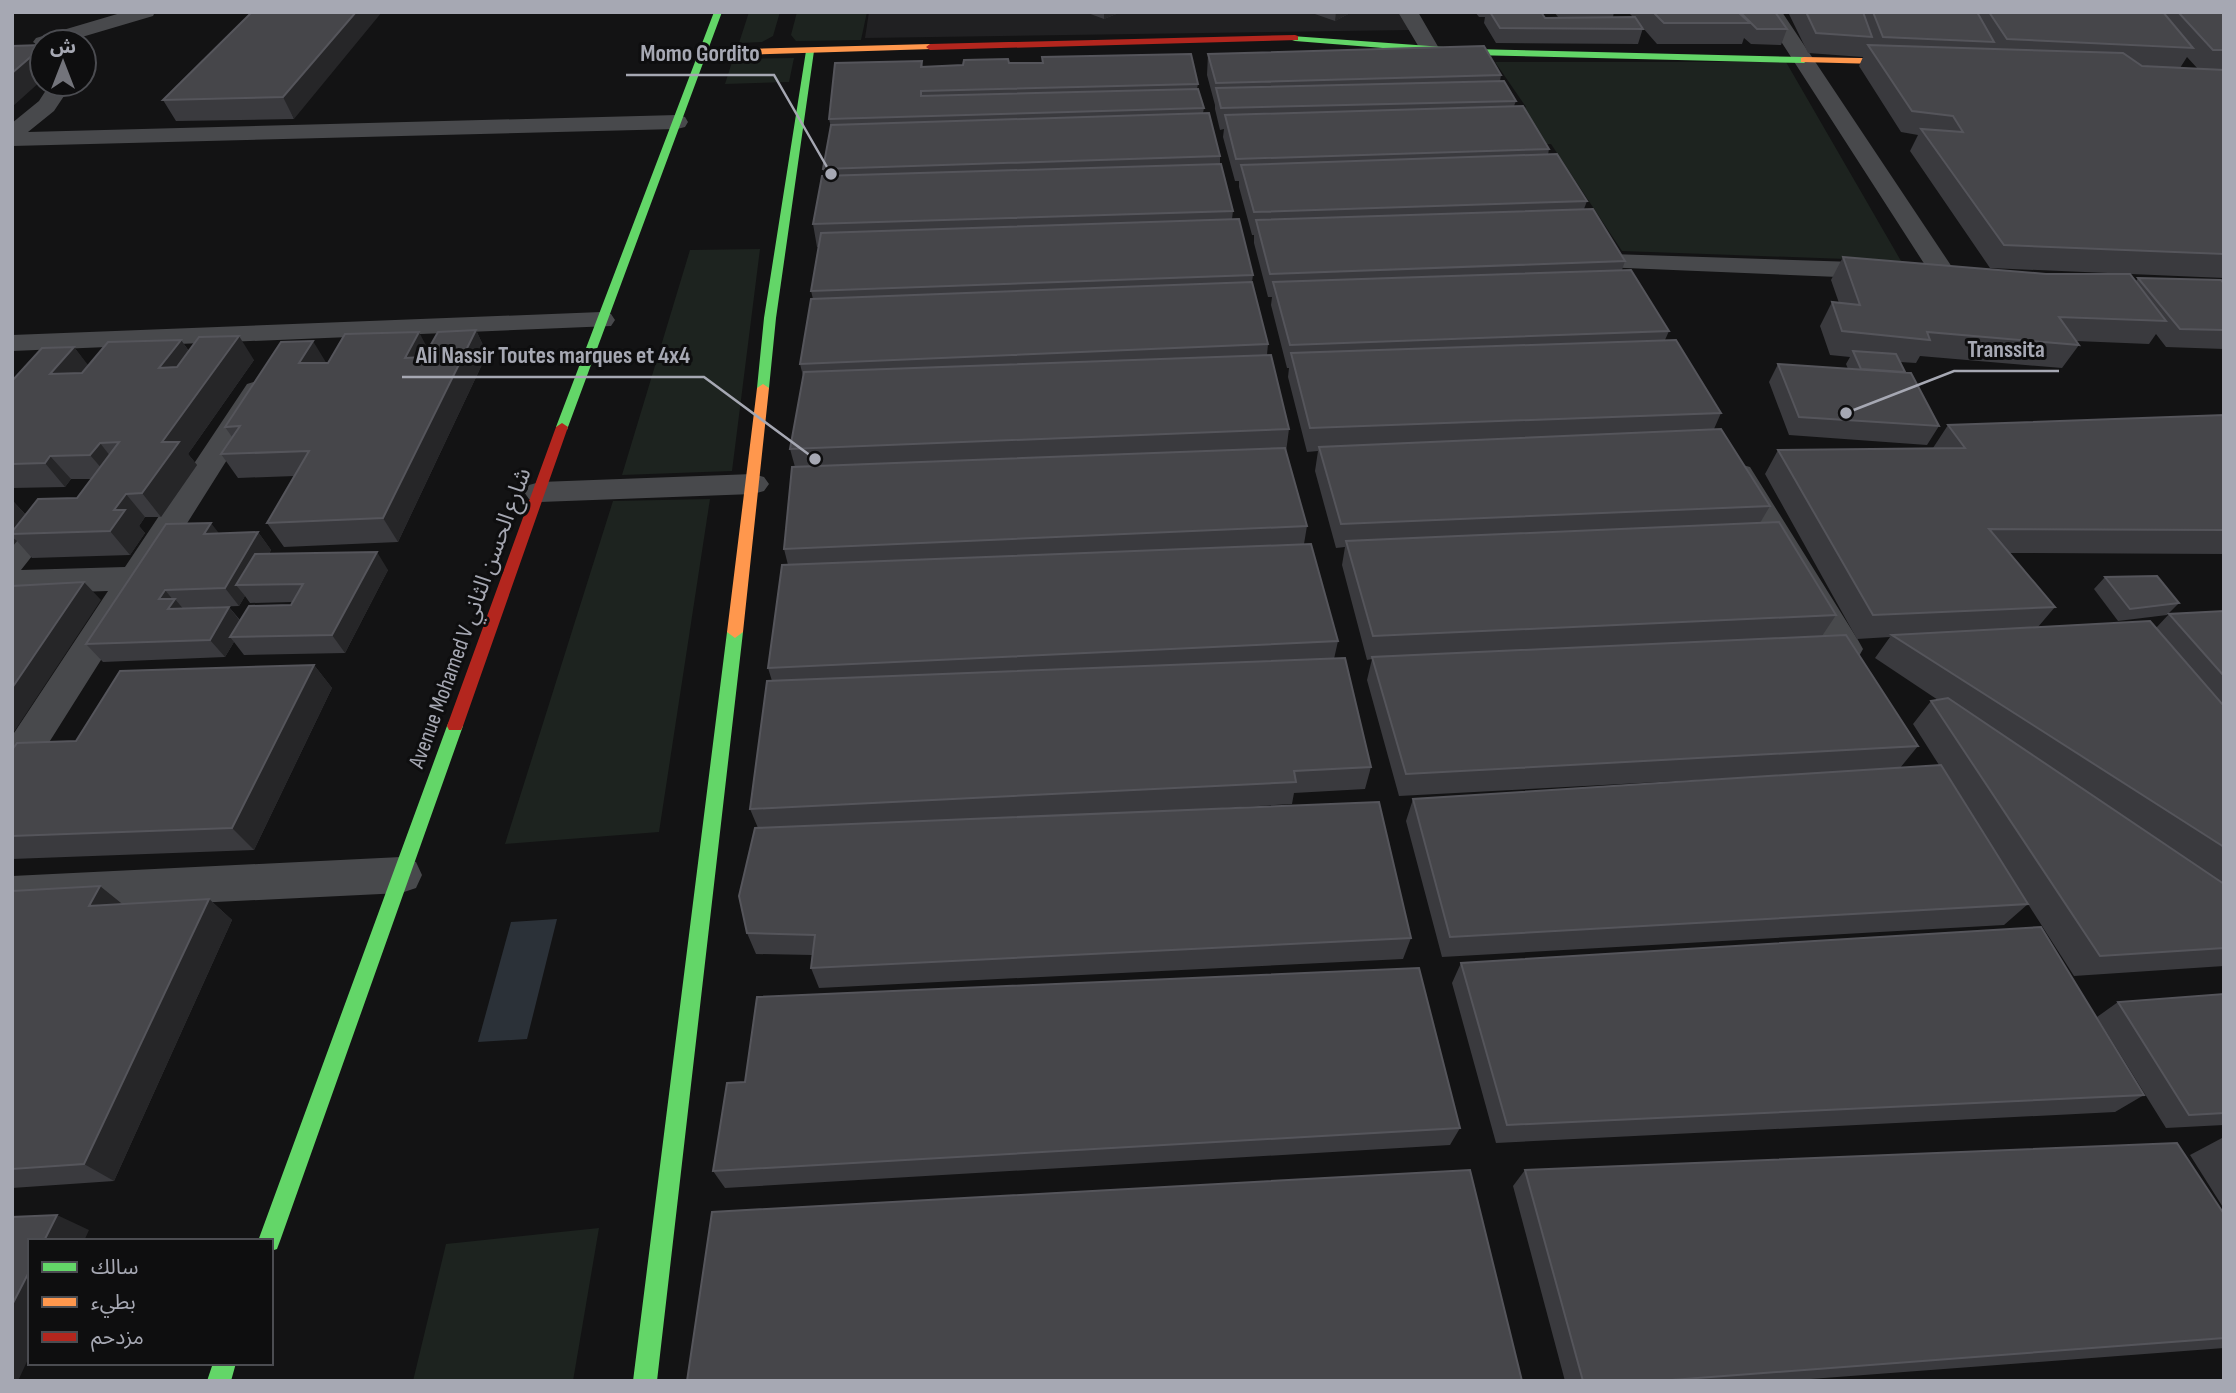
<svg xmlns="http://www.w3.org/2000/svg" width="2236" height="1393" viewBox="0 0 2236 1393" font-family="'Sofia Sans Condensed','Noto Sans Arabic',sans-serif">
<style>
.built{fill:#202022}
.green{fill:#1d231f}
.water{fill:#2b3138}
.lines{fill:none;stroke-linecap:round;stroke-linejoin:round}
.street{fill:#48494c;fill-rule:evenodd}
.fast{fill:#63d668;fill-rule:evenodd}
.slow{fill:#ff974d;fill-rule:evenodd}
.jam{fill:#b3261e;fill-rule:evenodd}
.wall{fill:#3a3a3e;fill-rule:evenodd}
.shaded-wall{fill:#262628}
.building{fill:#46464a;stroke:#55555b;stroke-width:2}
.labels{text-anchor:middle;dominant-baseline:central;stroke-width:6;stroke-linejoin:round;paint-order:stroke}
.street-label{font-size:23px;fill:#a6a8b3;stroke:#0e0e0f}
.leader{fill:none;stroke:#a6a8b3;stroke-width:2.5}
.callout-dot{fill:#a6a8b3;stroke:#0e0e0f;stroke-width:2.5}
.callout-label{font-size:24px;text-anchor:middle;font-weight:bold;fill:#a6a8b3;stroke:#0e0e0f;stroke-width:6;stroke-linejoin:round;paint-order:stroke}
</style>
<rect width="100%" height="100%" fill="#131314"/>
<path class="built" d="M869 12H1399L1411 30 865 38Z"/>
<path class="green" d="M749 12H780L773 36 762 42 739 43Z
M797 12H867L861 40 796 41 791 35Z
M794 58 789 82 725 84 733 59Z
M1495 62H1786L1901 261 1622 251 1551 144H1545L1520 108 1526 107Z
M760 249 732 471 622 475 690 250Z
M710 499 659 832 505 844 613 501Z
M599 1228 573 1381H413L446 1244Z"/>
<path class="water" d="M557 919 527 1039 478 1042 511 922Z"/>
<g class="lines">
<path class="street" d="M124 12H155L153 16 65 42H42V48L33 42 36 38Z
M1398 12H1418L1440 50 1437 54H1423Z
M1762 12H1782L1956 273 1952 279 1943 281 1934 279Z
M50 84H72L54 111 28 132 677 115 685 117 688 122 685 127 677 129 12 146V123L39 101Z
M1611 254 1886 263 1895 266 1899 271 1895 276 1886 279 1602 267 1598 262 1602 257Z
M601 312 611 314 615 320 611 326 12 351V335Z
M257 381 267 384 271 390 26 779 12 783V736L108 591 12 594V538L42 501 53 498 64 501 69 509 21 570 125 567 247 384Z
M1739 464 1750 467 1858 640 1863 649 1858 658 1845 662 1832 658 1723 474 1728 467Z
M753 474 764 477 769 484 764 491 753 494 540 502 529 499 524 492 529 485 540 482Z
M401 857 416 862 422 875 416 888 401 893 12 912V876Z"/>
<path class="fast" d="M714 12H722L568 427 567 430H557L556 427Z
M1292 36 1471 49 1804 57 1808 60 1804 63 1471 55 1295 41 1292 40Z
M810 48 814 51 776 318 769 388 763 392 757 388 764 318 806 51Z
M735 626 743 632 657 1381H633L727 632Z
M455 720 461 722 463 726 280 1241 277 1249 271 1251V1241H258L447 726 449 722Z
M213 1363H236L231 1381H207Z"/>
<path class="slow" d="M930 44 933 45V49L703 56 699 53 703 50Z
M1804 57 1915 59 1919 62 1915 65 1801 62V58Z
M763 384 769 388 743 632 735 638 727 632 757 388Z"/>
<path class="jam" d="M1295 35 1298 36V40L930 50 926 47 930 44Z
M562 423 568 427 463 726 461 730H449L447 726 556 427Z"/>
</g>
<path class="wall" d="M252 12 294 119 176 121 163 100Z
M1085 12H1121L1104 19Z
M1312 12H1352L1335 21 1312 13Z
M1475 12H1541L1545 18 1633 17 1628 12H1775L1787 29 1781 45 1751 44 1744 38 1742 44H1657L1643 28 1638 44 1496 43 1484 23 1485 17H1479Z
M1554 12H1614L1613 17H1558Z
M1788 12H2224V278L1990 268 1910 151 1918 135 1901 132 1859 66 1863 57 1808 53ZM2187 57 2198 69 2180 68Z
M1208 54 1501 75 1500 81 1516 101 1514 106 1549 149 1548 155 1587 201 1584 209 1625 261 1622 270 1669 331 1665 340 1721 413 1714 429 1770 506 1760 523 1836 615 1822 636 1918 746 1900 768 1939 765 1913 724 1931 701 1938 700 1875 658 1890 637 1857 639 1765 474 1778 450 1933 448 1948 425 2224 415V554L2009 553 2055 607 2038 627 2156 628 2169 614 2224 611V966L2074 976 2028 904 2004 925 1442 957 1406 821 1413 799 1788 775 1399 796 1367 680 1372 659 1367 660 1342 565 1345 547 1336 548 1315 471 1318 451 1307 452 1288 377 1289 368H1287L1271 305 1272 297H1268L1254 243V235H1252L1239 187V181H1235L1223 137 1224 129 1220 130 1215 109V105L1207 75Z
M922 61 923 67 1043 63 1198 84 1197 89 1204 108 1203 113 1220 156V164L1233 211 1232 219 1253 275 1252 282 1268 344 1267 355 1289 429 1286 452 1307 526 1304 544 1338 641 1334 659 1371 767 1365 789 1294 793 1292 804 1168 811 1411 938 1403 959 819 988 811 968 812 955 756 954 747 933 758 828 750 809 772 681 768 668 788 565 784 549 795 467 790 449 803 376 800 364 813 299 811 291 819 247H817L813 224 824 176 823 169 831 128 829 119Z
M1843 257 2136 281 2138 278 2224 284V349L2166 347 2156 334 2149 344 2076 341 2079 345 2062 368 1920 356 1916 363 1900 362 1905 372 1939 426 1927 445 1789 435 1769 382 1778 364 1848 369 1846 364 1850 357 1830 355 1820 326 1832 302 1839 303 1831 280Z
M476 330 487 354 398 542 284 547 267 523 295 476 238 478 221 454 232 437 225 427 326 363 428 350Z
M181 340 189 351 254 360 188 454 197 465 161 517H145L139 526 145 533 130 555 32 558 17 541 12 547V500L26 515 77 498 91 479H71L65 487 12 488V381L74 347 88 366Z
M258 532 271 550 269 554 388 570 345 653 244 655 234 642 225 657 103 662 86 644 219 533ZM245 596 250 603 292 602 291 605 240 620 229 607 183 608 239 606Z
M2105 577 2179 603 2167 615 2118 621 2094 589Z
M314 665 332 688 254 850 12 859V750L76 741Z
M12 891 122 904 209 899 232 920 114 1181 12 1188Z
M1461 963 2144 1095 2115 1112 1496 1143 1452 983Z
M2224 994V1125L2166 1128 2097 1017 2118 1002Z
M1460 1128 1450 1145 725 1188 713 1171Z
M2222 1138H2224V1209L2190 1155Z
M1525 1170 2224 1214V1348L1784 1381H1565L1513 1186Z"/>
<path class="shaded-wall" d="M356 12H382L294 119 283 97Z
M1104 12H1121L1104 19Z
M1336 12H1352L1335 21Z
M42 47V80L12 107V73Z
M476 330 487 354 398 542 383 518Z
M419 332 431 355 417 381 405 358Z
M239 336 254 360 188 454 197 465 161 517 142 493 162 442Z
M181 340 197 363 176 391 159 368Z
M313 341 327 364 299 363Z
M74 347 92 370 69 398 50 374Z
M100 443 118 466 110 478 90 455Z
M50 456 71 479 65 487 45 463Z
M126 494 145 517 139 526 145 533 130 555 110 531 114 510Z
M12 500 32 522 12 534Z
M211 523 225 541 204 534Z
M258 532 271 550 251 585H236L245 596 239 606 225 588Z
M12 537 17 541 12 547Z
M377 552 388 570 345 653 332 635Z
M84 582 101 600 12 735V688Z
M165 590 174 601 175 599 190 617H175L159 599Z
M229 607 243 625 230 637 234 642 225 657 210 640Z
M314 665 332 688 254 850 232 828Z
M100 886 126 907 89 906Z
M209 899 232 920 114 1181 84 1164Z
M57 1215 89 1230 84 1241H44Z
M30 1270V1355L18 1381H12V1305Z"/>
<path class="building" d="M252 12H356L283 97 163 100Z
M1490 12H1541L1545 18 1635 17 1643 29 1500 28Z
M1653 12H1738L1750 23H1664Z
M1740 12H1775L1787 29H1757Z
M1806 12H1863L1872 37 1816 33Z
M1873 12H1977L1994 42 1883 37Z
M1989 12H2163L2193 48 2007 39Z
M2178 12H2224V50H2213Z
M42 45V47L12 73V46Z
M1868 45 2123 53 2142 66 2224 70V254L2004 245 1921 129 1963 132 1953 116 1912 111Z
M1484 46 1501 75 1216 83 1208 54Z
M1191 54 1198 84 921 91V96L1198 89 1204 108 829 119 835 63 922 61 921 67 963 65 964 60 1008 59 1009 63H1043L1042 57Z
M1504 81 1516 101 1221 108 1216 88Z
M1523 106 1549 149 1236 159 1225 115Z
M1209 113 1220 156 823 169 831 125Z
M1557 154 1587 201 1254 212 1241 165Z
M1221 164 1233 211 813 224 822 176Z
M1593 209 1625 261 1270 274 1256 220Z
M1239 219 1253 275 811 291 821 233Z
M1843 257 2046 274H2130L2166 321 2059 317 2079 345 1927 332 1930 340 1842 331 1832 302 1860 305Z
M1631 270 1669 331 1290 345 1273 282Z
M2138 278 2221 280 2224 284V330L2180 329Z
M1252 282 1268 344 800 364 811 299Z
M476 330 383 518 267 523 309 451 221 454 240 426 225 427 281 342 313 341 299 363H328L345 334 419 332 405 358 424 357 438 332Z
M239 336 162 442H179L142 493 126 494 114 510H125L110 531 12 534V532L38 499 77 498 119 442 100 443 90 455 50 456 45 463 12 464V381L42 348 74 347 50 374 82 373 108 342 181 340 159 368 177 367 199 337Z
M1676 340 1721 413 1310 428 1291 353Z
M1853 351 1896 354 1905 372 1861 369Z
M1271 355 1289 429 790 449 804 372Z
M1778 364 1911 373 1939 426 1799 417Z
M2224 415V530L1989 529 2055 607 1873 615 1778 450 1965 448 1948 425Z
M1721 429 1770 506 1341 524 1319 447Z
M1285 448 1307 526 784 549 792 467Z
M1779 522 1836 615 1373 636 1346 541Z
M211 523 204 534 258 532 225 588 165 590 159 599H175L168 609 229 607 210 640 86 644 166 524Z
M1311 544 1338 641 768 668 782 565Z
M377 552 332 635 230 637 249 606 291 605 303 584 236 585 255 554Z
M2157 576 2179 603 2130 609 2105 577Z
M84 582 12 688V586Z
M2224 611V676L2169 614Z
M2150 621 2224 706V847L1892 635Z
M1846 635 1918 746 1406 774 1372 657Z
M1345 658 1371 767 1294 771 1296 782 750 809 767 681Z
M314 665 232 828 12 836V750L17 743 76 741 120 671Z
M1948 698 2224 884V948L2100 956 1931 701Z
M1941 765 2028 904 1450 937 1413 799Z
M1379 802 1411 938 811 968 815 935 747 933 739 896 755 828Z
M100 886 89 906 209 899 84 1164 12 1169V891Z
M2041 927 2144 1095 1507 1125 1461 963Z
M1419 968 1460 1128 713 1171 727 1083 745 1082 757 997Z
M2224 994V1113L2189 1115 2118 1002Z
M2177 1143 2224 1214V1338L1658 1381H1583L1525 1170Z
M1470 1170 1522 1381H687L712 1212Z
M57 1215 44 1241H30V1270L12 1305V1217Z"/>
<g class="labels">
<g class="street-label">
<text transform="translate(470 618) rotate(-70)">Avenue Mohamed V شارع الحسن الثاني</text>
</g>
</g>
<path class="leader" d="M831 174L774 75H626M1846 413L1954 371H2059M815 459L704 377H402"/>
<g class="callout-dot">
<circle cx="831" cy="174" r="7"/>
<circle cx="1846" cy="413" r="7"/>
<circle cx="815" cy="459" r="7"/>
</g>
<g class="callout-label">
<text x="700" y="61">Momo Gordito</text>
<text x="2006" y="357">Transsita</text>
<text x="553" y="363">Ali Nassir Toutes marques et 4x4</text>
</g>
<rect width="2236" height="1393" fill="none" stroke="#a6a8b3" stroke-width="28"/>
<rect x="28" y="1239" width="245" height="126" fill="#0e0e0f" stroke="#4b4c51" stroke-width="2"/>
<rect x="42" y="1262" width="35" height="10" fill="#63d668" stroke="#4b4c51" stroke-width="2"/>
<text x="91" y="1274" font-size="21" fill="#a6a8b3">سالك</text>
<rect x="42" y="1297" width="35" height="10" fill="#ff974d" stroke="#4b4c51" stroke-width="2"/>
<text x="91" y="1309" font-size="21" fill="#a6a8b3">بطيء</text>
<rect x="42" y="1332" width="35" height="10" fill="#b3261e" stroke="#4b4c51" stroke-width="2"/>
<text x="91" y="1344" font-size="21" fill="#a6a8b3">مزدحم</text>
<g transform="translate(63 63)"><circle r="33" fill="#0e0e0f" stroke="#4b4c51" stroke-width="2"/>
<path d="M0-5L12 26L0 18L-12 26Z" fill="#73747b"/>
<text y="-10" font-size="19" font-weight="bold" text-anchor="middle" fill="#a6a8b3">ش</text>
</g>
</svg>
